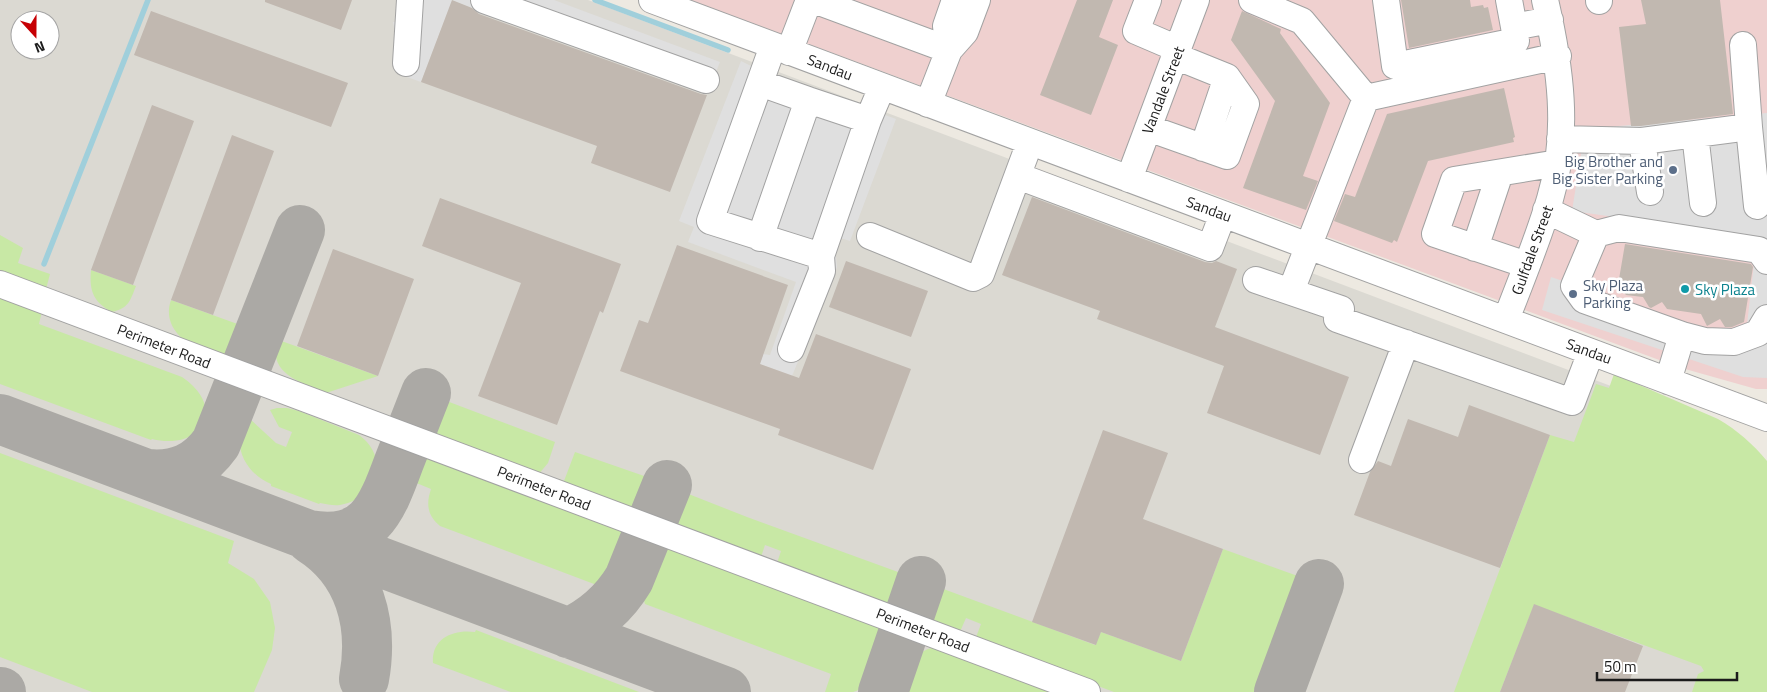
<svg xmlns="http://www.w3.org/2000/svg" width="1767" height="692" viewBox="0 0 1767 692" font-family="'Titillium Web',sans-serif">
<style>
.commercial{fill:#efd0cf}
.airport{fill:#dbd9d2;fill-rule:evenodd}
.grass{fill:#c8e8a5}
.parking{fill:#dfdfdf}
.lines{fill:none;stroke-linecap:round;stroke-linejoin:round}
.stream{stroke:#a0cfdb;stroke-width:5.5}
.taxiway{stroke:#aba9a5;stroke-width:50}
.building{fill:#c1b8b0}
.minor-casing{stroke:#a2a2a2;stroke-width:28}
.minor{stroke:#fff;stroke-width:26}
.service-dot{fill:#5c6f8a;stroke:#fff;stroke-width:2}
.culture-dot{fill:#0f9aa8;stroke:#fff;stroke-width:2}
.labels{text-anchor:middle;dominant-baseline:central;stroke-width:5;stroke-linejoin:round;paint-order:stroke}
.street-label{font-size:15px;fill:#1b1b1b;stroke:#fff}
.service-label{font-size:15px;fill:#4e5e75;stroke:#fff;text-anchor:end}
.culture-label{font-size:15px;fill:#0d838f;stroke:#fff;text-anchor:start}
</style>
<rect width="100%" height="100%" fill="#ede9e1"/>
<path class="commercial" d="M690 0H1767V389H1756L1678 367Z"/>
<path class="airport" d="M0 0H588L1701 420 1746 692H0ZM20 20H50V50H20Z"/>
<path class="grass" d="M0 235 23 248 18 263 50 274 45 293 0 275Z
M91 270 136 286C130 301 129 308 112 312 93 302 89 290 91 270Z
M0 295 42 311 39 324 182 377C229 409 200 451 152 439L151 440 0 384Z
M171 300 243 326 234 345 226 355C216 357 209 353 199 349 179 340 163 323 171 300Z
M276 339 378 376 326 393C299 381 269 375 276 339Z
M1614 374 1718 419C1737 430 1753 444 1767 461V692H1692L1698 674 1704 671 1701 666 1534 605 1500 692H1454L1550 435 1574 442 1596 384 1609 388Z
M444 400 555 442 548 463 538 475 431 436C432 422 436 412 444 400Z
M277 408H287L299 411 359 435C391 458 377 499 340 505 333 506 327 504 320 503L319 504 271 486V484C253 477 237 457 240 436 242 430 246 424 250 419L276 443 286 447 292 432 279 427 270 410Z
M575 452 647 477 651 485 640 513 558 483 559 479 564 481Z
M0 453 234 541 228 563 254 579 270 602 275 628 272 650 254 692H92L0 657Z
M420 453 634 532 614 579 608 585 602 587 440 526C427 515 426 504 431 489L409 480Z
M682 493H686L747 517 909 576 899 600 887 607 776 566 781 551 765 545 760 560 667 523 678 495Z
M659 542 885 627 887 635C881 650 871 689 853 692 844 692 834 692 825 692L831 674 645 604C638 583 652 561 659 542Z
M1223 549 1306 579 1264 692H1114L975 640 981 624 966 618 959 634 926 622 938 587 1095 645 1101 632 1181 661Z
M476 630 639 692H511L433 663C431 638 454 629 475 632Z
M931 648 942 650 1057 692H902C908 674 910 654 931 648Z"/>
<path class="parking" d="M402 0H554L720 62 707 94 452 1 421 82 404 76 393 22H398Z
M741 61 755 68 896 119 850 241 834 236 837 267 792 376 760 364 763 354 770 355 796 282 688 242 694 227 679 221Z
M1767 113V378L1743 377 1542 310 1551 277 1745 342 1757 237 1572 211 1585 129Z"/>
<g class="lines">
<path class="stream" d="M595 0 728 50
M44 264 148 0"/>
<path class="taxiway" d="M0 419 726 692
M147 474C177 477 199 467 216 443L300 230
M308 535C368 545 381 511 399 462 408 439 417 416 426 393
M311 539C360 570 374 624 364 679
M568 633C594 621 614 604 629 579L667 485
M0 692H1
M883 692 921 581
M1279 692 1319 584"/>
</g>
<path class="building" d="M265 0H352L341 30 265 2Z
M452 0 472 8 479 14 701 94 707 95 670 192 591 163 597 146 421 82Z
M1077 0H1113L1099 37 1118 45 1091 115 1040 95Z
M1401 0H1470L1471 7 1483 5 1484 8 1488 7 1493 30 1409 48Z
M1641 0H1720L1733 114 1641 126H1631L1619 27 1646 24Z
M151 11 348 83 331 127 134 55Z
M1242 11 1281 29 1280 33 1330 103 1303 176 1318 181 1306 210 1243 188 1275 101 1231 40Z
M1504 88 1515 137 1513 138 1514 142 1428 161 1397 242 1394 240 1392 243 1334 221 1345 194 1355 197 1387 114Z
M152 105 194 121 133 285 91 270Z
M232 135 274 151 213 315 171 300Z
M1032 197 1205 262 1212 263 1216 261 1237 269 1215 327 1349 377 1320 455 1207 413 1224 366 1097 319 1100 311 1002 275Z
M440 198 621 264 603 313 600 311 557 425 478 396 521 283 422 246Z
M1625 244 1751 264 1753 267 1744 322 1732 327H1725L1720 319 1707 326 1701 314 1667 309 1662 302 1651 308 1649 307 1643 297 1626 295 1618 285Z
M677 245 788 285 760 364 799 378 816 334 911 369 873 470 778 435 780 429 620 371 639 320 648 323Z
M333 249 414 279 378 376 297 346Z
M846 261 928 291 911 337 829 307Z
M1469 405 1550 435 1500 568 1354 515 1370 472 1378 461 1391 466 1408 419 1458 437Z
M1103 430 1168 453 1143 519 1223 549 1181 661 1101 632 1096 645 1032 622Z
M1534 604 1643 646 1625 692H1500Z"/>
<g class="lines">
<g class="minor-casing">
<path id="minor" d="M484 0 706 80
M652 0 1767 418
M814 0 949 50
M1148 0 1136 31 1178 49
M1252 0 1302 21 1366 98
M1386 0 1395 66 1516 41 1514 27 1550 20
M1509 0 1514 27
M1599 0V1
M773 46 710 221 821 256 868 120 882 87
M949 50 946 26 955 0
M789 52 809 0
M406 63 410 0
M760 83 808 100
M928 104 949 50 965 32 977 0
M1749 127 1757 206
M1148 128 1227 156 1246 104 1227 77 1175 56
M1695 134 1703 203
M1560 139 1642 141 1749 127 1743 45
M1642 141 1650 192
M1203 148 1227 77
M1018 176 1210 248 1223 214
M1129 179 1196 0
M1546 210 1596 234
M870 236 973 278 981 274 1030 142
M760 238 808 100 868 120
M1475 248 1500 173
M1767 261 1759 250 1619 228 1596 234 1574 286 1584 300 1682 335 1705 341 1734 342 1758 333 1767 318
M1527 265 1435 234 1454 180 1558 163
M1256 280 1341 309 1337 319 1572 402 1591 352
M0 284 1087 692
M1291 291 1366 98 1558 56
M1506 320C1521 280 1538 240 1550 199 1570 133 1560 65 1545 0
M791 349 822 271 821 256
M1668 381 1682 335
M1362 460 1406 343"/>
</g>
<use href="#minor" class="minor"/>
</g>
<g class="service-dot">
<circle cx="1673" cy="170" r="5"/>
<circle cx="1573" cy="294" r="5"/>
</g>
<circle class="culture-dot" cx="1685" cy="289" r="5"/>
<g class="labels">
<g class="street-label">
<text transform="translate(830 67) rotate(21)">Sandau</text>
<text transform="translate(1163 90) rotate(-69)">Vandale Street</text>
<text transform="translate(1209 209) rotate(20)">Sandau</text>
<text transform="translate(1532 250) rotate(-70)">Gulfdale Street</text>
<text transform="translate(164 346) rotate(21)">Perimeter Road</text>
<text transform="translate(1589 351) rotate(20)">Sandau</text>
<text transform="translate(544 488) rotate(21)">Perimeter Road</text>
<text transform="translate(923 630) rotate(21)">Perimeter Road</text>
</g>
<g class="service-label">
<text x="1663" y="161">Big Brother and<tspan x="1663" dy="17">Big Sister Parking</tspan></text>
<text x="1583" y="285" text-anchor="start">Sky Plaza<tspan x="1583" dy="17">Parking</tspan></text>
</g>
<g class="culture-label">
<text x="1695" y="289">Sky Plaza</text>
</g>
</g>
<g transform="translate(35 35) rotate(159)"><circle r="24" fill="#ffffff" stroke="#a4a4a4"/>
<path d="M0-4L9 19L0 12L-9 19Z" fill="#c70004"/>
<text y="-8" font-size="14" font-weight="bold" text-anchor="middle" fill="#1b1b1b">N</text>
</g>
<path d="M1597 672v8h140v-8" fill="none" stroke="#1b1b1b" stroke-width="2.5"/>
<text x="1604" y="672" font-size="15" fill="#1b1b1b" stroke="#ffffff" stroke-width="4" paint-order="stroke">50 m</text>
</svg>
